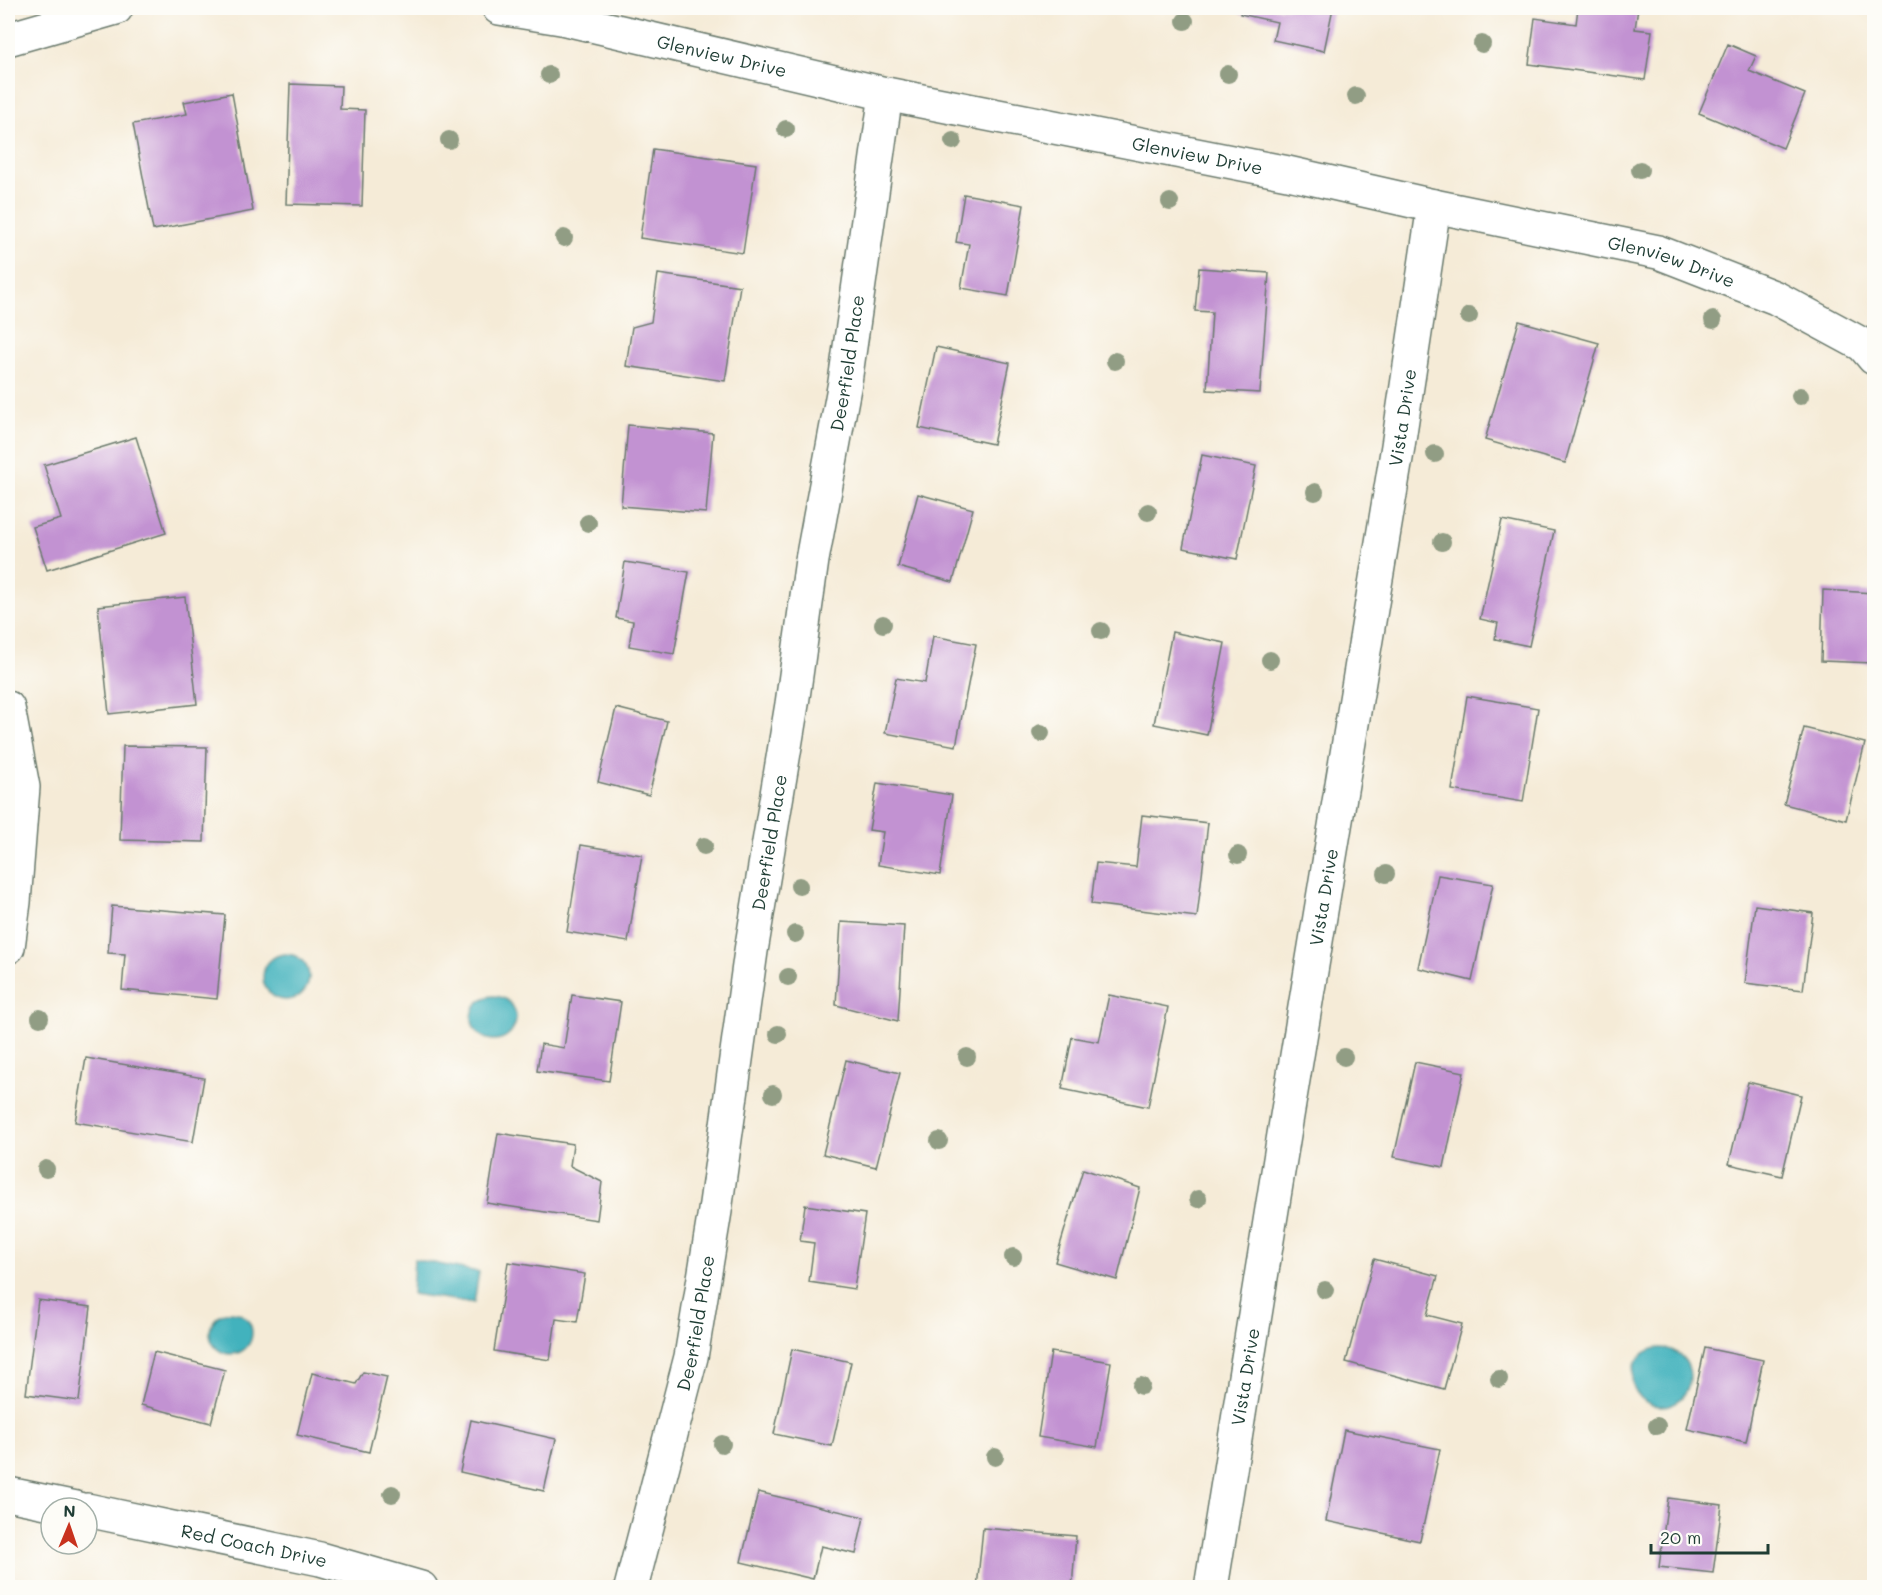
<svg xmlns="http://www.w3.org/2000/svg" width="1882" height="1595" viewBox="0 0 1882 1595" font-family="Mali,sans-serif">
<style>
.water{fill:#43b2bd;stroke:#317878;stroke-width:1.5}
.building{fill:#c292d2}
.lines{fill:none;stroke-linecap:round;stroke-linejoin:round}
.minor-casing{stroke:#6a7a6d;stroke-width:36}
.minor{stroke:#fff;stroke-width:33}
.tree{fill:#919d84}
.labels{text-anchor:middle;dominant-baseline:central;stroke-width:4.5;stroke-linejoin:round;paint-order:stroke}
.street-label{font-size:18px;fill:#1f3d34;stroke:#fdfcf7}
</style>
<rect width="100%" height="100%" fill="#fdfcf7"/>
<filter id="ink" filterUnits="userSpaceOnUse"><feTurbulence type="fractalNoise" baseFrequency=".0167" numOctaves="2"/><feDisplacementMap in="SourceGraphic" scale="12" xChannelSelector="R" yChannelSelector="G"/><feConvolveMatrix kernelMatrix="1 2 1 2 8 2 1 2 1" color-interpolation-filters="sRGB"/></filter>
<filter id="wash" filterUnits="userSpaceOnUse"><feTurbulence type="fractalNoise" baseFrequency=".008" numOctaves="4" result="noise"/><feDisplacementMap in="SourceGraphic" scale="24" xChannelSelector="R" yChannelSelector="G"/><feGaussianBlur stdDeviation="1.35" result="paint"/><feColorMatrix in="noise" values="0 0 0 0 0 0 0 0 0 0 0 0 0 0 0 0 0 1.4 0 .05"/><feComposite in="paint" operator="in"/></filter>
<g filter="url(#wash)">
<rect width="100%" height="100%" fill="#f5ebd7"/>
<path class="water" d="M263 977a23 23 0 1 1 46 0a23 23 0 1 1-46 0Z
M472 1018a22 22 0 1 1 44 0a22 22 0 1 1-44 0Z
M414 1259 479 1272 474 1303 412 1294Z
M210 1333a21 21 0 1 1 42 0a21 21 0 1 1-42 0Z
M1632 1377a29 29 0 1 1 58 0a29 29 0 1 1-58 0Z"/>
<g id="blocks">
<path class="building" d="M1241 8H1333L1324 51 1273 40 1277 22 1240 14Z
M1578 8H1638L1635 29 1652 31 1645 80 1529 64 1535 18 1576 24Z
M1728 44 1756 56 1749 71 1805 94 1783 148 1699 113Z
M290 84 341 86 340 109 365 110 362 206 286 204Z
M232 93 253 211 153 230 133 124 187 114 184 102Z
M653 149 756 164 743 253 640 238Z
M964 194 1024 205 1008 296 961 288 969 244 956 242Z
M1199 268 1269 273 1260 393 1207 390 1212 312 1195 311Z
M658 274 740 286 725 381 626 366 632 327 651 322Z
M1519 321 1599 343 1565 463 1485 440Z
M936 347 1010 363 993 444 919 428Z
M628 425 713 433 706 513 621 506Z
M136 437 166 533 47 570 33 527 61 519 44 465Z
M1202 455 1256 466 1237 559 1183 548Z
M918 494 973 509 953 582 898 567Z
M1502 520 1554 531 1529 646 1495 639 1498 623 1480 619Z
M625 562 689 572 674 654 629 646 633 621 616 618Z
M1823 590 1874 593V663L1821 661Z
M185 597 197 704 109 714 98 606Z
M1172 632 1225 643 1207 735 1154 724Z
M933 636 976 644 956 746 885 733 896 678 925 683Z
M1467 696 1538 708 1523 802 1452 790Z
M616 708 667 721 649 795 598 782Z
M1804 728 1865 743 1846 820 1784 804Z
M123 746 207 747 204 842 120 840Z
M877 783 952 795 940 875 878 865 883 832 869 830Z
M1142 815 1208 823 1197 917 1091 904 1096 863 1136 867Z
M581 845 642 855 628 942 567 932Z
M1438 875 1493 884 1472 981 1418 968Z
M1755 905 1813 913 1803 990 1745 983Z
M112 906 225 915 217 999 122 990 125 954 108 953Z
M841 922 904 926 898 1021 836 1005Z
M572 995 621 1002 609 1081 537 1071 541 1044 564 1048Z
M1109 995 1168 1007 1148 1107 1062 1089 1072 1037 1099 1042Z
M86 1058 204 1078 193 1142 75 1122Z
M846 1060 900 1073 876 1167 823 1154Z
M1415 1062 1464 1072 1444 1167 1394 1157Z
M1748 1082 1801 1095 1782 1176 1729 1164Z
M498 1133 573 1144 570 1166 602 1182 597 1220 487 1203Z
M1083 1169 1140 1188 1117 1280 1055 1262Z
M805 1205 865 1214 854 1289 809 1282 814 1243 800 1241Z
M1374 1259 1438 1276 1427 1315 1462 1324 1444 1389 1346 1362Z
M508 1262 585 1274 577 1322 556 1319 550 1360 494 1351Z
M38 1300 91 1307 79 1401 26 1394Z
M1705 1348 1763 1360 1746 1442 1687 1429Z
M792 1349 851 1362 832 1446 774 1434Z
M154 1352 225 1370 211 1423 141 1405Z
M1051 1352 1111 1362 1097 1447 1038 1437Z
M363 1372 387 1377 369 1452 297 1435 312 1373 356 1384Z
M471 1420 556 1439 544 1491 460 1472Z
M1344 1430 1440 1449 1420 1541 1326 1521Z
M758 1492 864 1517 856 1554 821 1546 813 1579 741 1562Z
M1668 1498 1722 1505 1713 1573 1659 1567Z
M983 1528 1076 1536 1072 1588H977Z"/>
</g>
</g>
<g filter="url(#ink)">
<use href="#blocks" fill-opacity="0" stroke="#6a7a6d" stroke-width="1.5"/>
<g class="lines">
<g class="minor-casing">
<g id="minor">
<path id="s1" d="M499 8 561 18 886 94 1288 173 1434 206 1658 252 1776 298 1863 345 1874 358"/>
<path d="M8 39 116 8"/>
<path d="M8 708 23 787 14 902 8 947"/>
<path d="M8 1494 76 1508"/>
<path id="s2" d="M87 1510 320 1559 421 1588"/>
<path id="s3" d="M631 1588 691 1357 715 1211 751 951 792 704 812 560 845 382 886 94"/>
<path id="s4" d="M1211 1588 1286 1122 1398 446 1434 206"/>
</g>
</g>
<use href="#minor" class="minor"/>
</g>
<g class="tree">
<circle cx="1185" cy="21" r="9"/>
<circle cx="1482" cy="44" r="9"/>
<circle cx="1228" cy="74" r="9"/>
<circle cx="549" cy="75" r="9"/>
<circle cx="1356" cy="96" r="9"/>
<circle cx="786" cy="129" r="9"/>
<circle cx="449" cy="140" r="9"/>
<circle cx="953" cy="141" r="9"/>
<circle cx="1640" cy="170" r="9"/>
<circle cx="1170" cy="202" r="9"/>
<circle cx="564" cy="238" r="9"/>
<circle cx="1469" cy="316" r="9"/>
<circle cx="1713" cy="320" r="9"/>
<circle cx="1115" cy="361" r="9"/>
<circle cx="1800" cy="396" r="9"/>
<circle cx="1435" cy="454" r="9"/>
<circle cx="1315" cy="492" r="9"/>
<circle cx="1148" cy="512" r="9"/>
<circle cx="588" cy="523" r="9"/>
<circle cx="1442" cy="542" r="9"/>
<circle cx="883" cy="624" r="9"/>
<circle cx="1101" cy="631" r="9"/>
<circle cx="1270" cy="660" r="9"/>
<circle cx="1041" cy="733" r="9"/>
<circle cx="704" cy="846" r="9"/>
<circle cx="1238" cy="855" r="9"/>
<circle cx="1386" cy="874" r="9"/>
<circle cx="799" cy="886" r="9"/>
<circle cx="795" cy="934" r="9"/>
<circle cx="788" cy="977" r="9"/>
<circle cx="40" cy="1018" r="9"/>
<circle cx="778" cy="1034" r="9"/>
<circle cx="967" cy="1057" r="9"/>
<circle cx="1344" cy="1057" r="9"/>
<circle cx="773" cy="1094" r="9"/>
<circle cx="939" cy="1141" r="9"/>
<circle cx="46" cy="1169" r="9"/>
<circle cx="1198" cy="1199" r="9"/>
<circle cx="1013" cy="1257" r="9"/>
<circle cx="1325" cy="1290" r="9"/>
<circle cx="1499" cy="1379" r="9"/>
<circle cx="1141" cy="1386" r="9"/>
<circle cx="1657" cy="1426" r="9"/>
<circle cx="722" cy="1444" r="9"/>
<circle cx="995" cy="1457" r="9"/>
<circle cx="392" cy="1494" r="9"/>
</g>
</g>
<g class="labels">
<g class="street-label">
<text stroke="none"><textPath href="#s1" startOffset="228">Glenview Drive</textPath></text>
<text stroke="none"><textPath href="#s1" startOffset="714">Glenview Drive</textPath></text>
<text stroke="none"><textPath href="#s1" startOffset="1200">Glenview Drive</textPath></text>
<text stroke="none"><textPath href="#s3" startOffset="1245">Deerfield Place</textPath></text>
<text stroke="none"><textPath href="#s4" startOffset="1186">Vista Drive</textPath></text>
<text stroke="none"><textPath href="#s3" startOffset="759">Deerfield Place</textPath></text>
<text stroke="none"><textPath href="#s4" startOffset="700">Vista Drive</textPath></text>
<text stroke="none"><textPath href="#s3" startOffset="273">Deerfield Place</textPath></text>
<text stroke="none"><textPath href="#s4" startOffset="214">Vista Drive</textPath></text>
<text stroke="none"><textPath href="#s2" startOffset="171">Red Coach Drive</textPath></text>
</g>
</g>
<rect width="1882" height="1595" fill="none" stroke="#fdfcf7" stroke-width="30"/>
<g transform="translate(69 1526) rotate(2)"><circle r="28" fill="#fdfcf7" stroke="#a4b0a9" stroke-width="1.5"/>
<path d="M0-4.5L10 22L0 15L-10 22Z" fill="#c8321e"/>
<text y="-9" font-size="16" font-weight="bold" text-anchor="middle" fill="#1f3d34">N</text>
</g>
<path d="M1651 1544v9h117v-9" fill="none" stroke="#1f3d34" stroke-width="3"/>
<text x="1660" y="1544" font-size="18" fill="#1f3d34" stroke="#fdfcf7" stroke-width="4.5" paint-order="stroke">20 m</text>
</svg>
